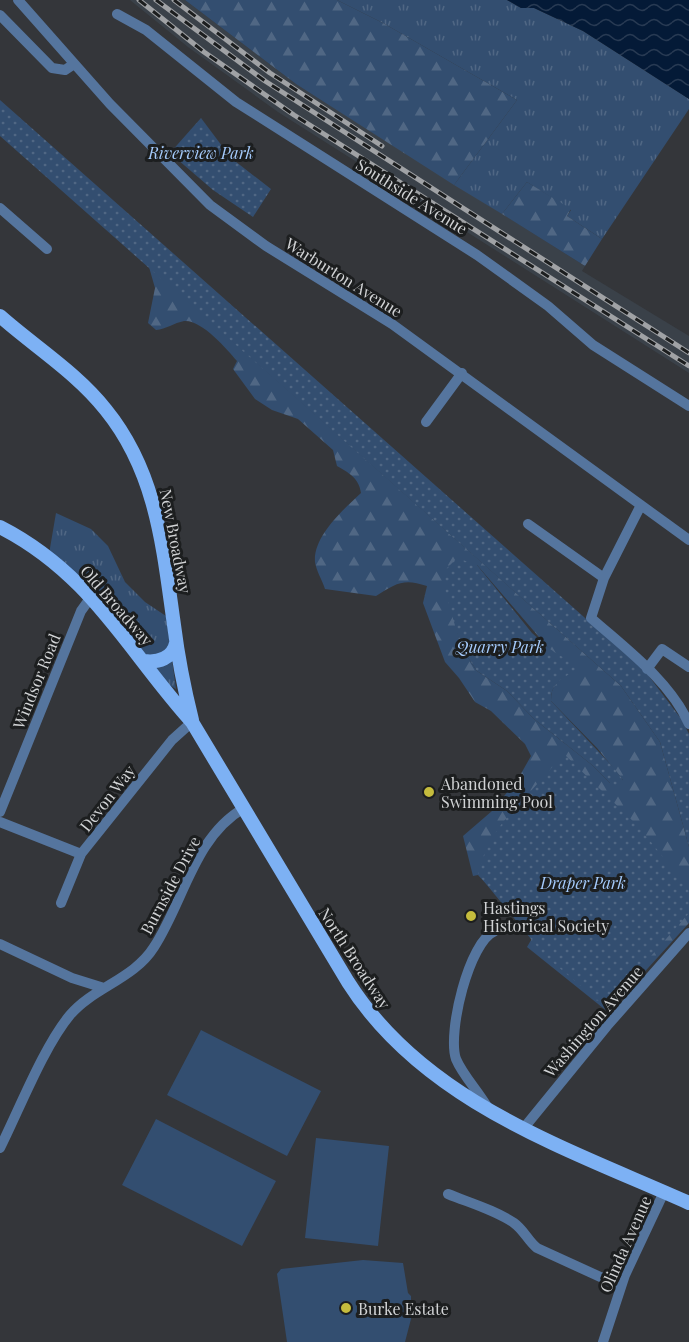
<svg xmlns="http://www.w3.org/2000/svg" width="689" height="1342" viewBox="0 0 689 1342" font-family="'Playfair Display',serif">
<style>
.built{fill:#3a4149}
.grass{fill:url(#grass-tufts)}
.forest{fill:url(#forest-firs);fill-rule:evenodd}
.park{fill:url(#park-dots)}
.pitch{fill:#334e70}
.water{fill:url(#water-waves)}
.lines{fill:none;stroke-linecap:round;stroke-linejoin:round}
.minor{stroke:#55759e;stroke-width:10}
.major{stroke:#7db1f4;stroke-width:14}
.rail-casing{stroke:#a0a2a5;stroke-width:5}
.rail{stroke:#1c1e1f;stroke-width:3;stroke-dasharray:9;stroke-linecap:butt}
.poi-dot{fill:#c5bc3d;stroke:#1c1e1f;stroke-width:2}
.labels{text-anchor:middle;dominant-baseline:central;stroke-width:6;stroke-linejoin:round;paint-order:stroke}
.park-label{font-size:16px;font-style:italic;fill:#a5cbfc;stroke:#1c1e1f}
.street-label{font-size:16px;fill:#d1d3d5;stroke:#1c1e1f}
.poi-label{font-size:16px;fill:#d1d3d5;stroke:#1c1e1f;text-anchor:start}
</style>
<defs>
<pattern id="grass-tufts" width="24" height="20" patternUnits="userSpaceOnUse" patternTransform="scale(1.5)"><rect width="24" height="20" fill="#334e70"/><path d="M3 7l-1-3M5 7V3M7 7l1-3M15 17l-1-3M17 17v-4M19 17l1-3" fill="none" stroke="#506784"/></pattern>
<pattern id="forest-firs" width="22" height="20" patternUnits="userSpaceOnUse" patternTransform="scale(1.5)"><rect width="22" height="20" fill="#334e70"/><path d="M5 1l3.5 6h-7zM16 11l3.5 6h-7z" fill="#506784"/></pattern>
<pattern id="park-dots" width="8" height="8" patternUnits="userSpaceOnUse" patternTransform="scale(1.5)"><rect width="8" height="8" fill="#334e70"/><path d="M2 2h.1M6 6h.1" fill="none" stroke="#506784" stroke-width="1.8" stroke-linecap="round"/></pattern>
<pattern id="water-waves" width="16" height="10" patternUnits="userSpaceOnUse" patternTransform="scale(1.5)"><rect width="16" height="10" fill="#041a37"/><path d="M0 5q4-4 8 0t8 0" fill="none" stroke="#283a53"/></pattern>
</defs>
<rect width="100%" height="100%" fill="#34363a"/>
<path class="built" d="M130 0H185L296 84 585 266 582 271 689 336V373L278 112 188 47Z"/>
<path class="grass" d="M337 0H507L521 8H534L583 31 689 99V109L602 239 567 216 571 210 527 182 502 214 454 185 517 100 383 23Z
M56 513 91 529 108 546 125 582 145 602 166 616 176 689 166 683 49 554Z"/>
<path class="forest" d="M185 0H337L383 23 517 100 454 185 296 84Z
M527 182 571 209 567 216 602 239 585 266 502 214Z
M149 267 621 686 660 742 689 847V923L608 1012 527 947 534 935 478 875 473 876 463 836 492 811 518 779 531 756 525 744 491 711 475 702 459 678 445 662 423 603 427 586C404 578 396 583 376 596L325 589C322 580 316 570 315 562 313 536 344 509 361 493 359 478 349 473 337 466L333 450 298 419 272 410 255 399 233 369 237 361C227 349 201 319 184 321 174 323 166 329 156 330L148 323 155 288ZM477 565 570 673C557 680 551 686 551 701L597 748 623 780 610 783 592 765 534 719 507 691 477 671 461 647 454 618Z"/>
<path class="park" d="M0 100 645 671 682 720 689 734V847L660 742 621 686 0 136Z
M201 118 231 158 271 189 253 217 213 190 170 153Z
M457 558 477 565 532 633 550 649 575 665 576 670C562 679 551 682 551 701L614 768 623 780 620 787 610 783 592 765 534 719 507 691 477 671 461 647 445 590V570Z
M564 754 638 826 672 868 689 891V913L606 1007 544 955 478 874 487 845 503 822Z"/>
<path class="pitch" d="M201 1030 321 1091 287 1156 167 1095Z
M156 1119 276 1181 242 1246 122 1185Z
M316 1138 389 1146 378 1246 305 1238Z
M363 1260 403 1263 408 1293 411 1296V1319L405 1342H287L277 1274 281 1269Z"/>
<path class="water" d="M507 0H689V99L583 31 534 8H521Z"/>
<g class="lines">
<path class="minor" d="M18 0 110 104 210 205 266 246 392 324 689 540
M117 14 146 30 236 102 477 255 548 306 593 345 689 406
M0 15 52 68 65 70 74 64
M0 208 47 249
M426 422 462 373
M641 505 604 578 591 618C625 648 670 681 689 724
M528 524 604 578
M647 669 662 649 689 667
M0 812 81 611 91 597
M0 822 81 854
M61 903 81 854 172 740 192 722
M0 944 72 978 104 988
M489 1110C480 1093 463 1076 456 1059 447 1033 469 941 495 931
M523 1129 607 1026 689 933
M0 1148C19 1110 44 1046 70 1015 94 987 134 979 154 947 184 901 194 837 244 808
M448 1194C470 1203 495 1210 514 1223 524 1230 528 1241 537 1248L620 1286
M603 1342 625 1275 664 1192"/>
<path class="major" d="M0 316C35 347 77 373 106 410 157 473 163 548 174 625 178 657 184 688 192 720
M0 527C92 574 127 650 192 722L348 982C424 1102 566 1148 689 1203
M144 661C158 663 173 658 176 643"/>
<g class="rail-casing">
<path id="rail" d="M139 0 204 52 294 115 689 366
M156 0 265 81 689 353
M174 0 270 73 382 146"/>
</g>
<use href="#rail" class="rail"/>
</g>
<g class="poi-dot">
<circle cx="429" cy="792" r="6"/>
<circle cx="471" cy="916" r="6"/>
<circle cx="346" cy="1308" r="6"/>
</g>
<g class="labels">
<g class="park-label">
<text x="201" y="152">Riverview Park</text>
<text x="500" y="646">Quarry Park</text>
<text x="583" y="882">Draper Park</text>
</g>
<g class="street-label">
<text transform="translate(412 196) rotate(32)">Southside Avenue</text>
<text transform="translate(344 277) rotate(32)">Warburton Avenue</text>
<text transform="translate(176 541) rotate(79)">New Broadway</text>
<text transform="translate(117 605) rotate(49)">Old Broadway</text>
<text transform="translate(36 681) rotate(-68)">Windsor Road</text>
<text transform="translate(107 798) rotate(-52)">Devon Way</text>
<text transform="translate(170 885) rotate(-62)">Burnside Drive</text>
<text transform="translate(355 958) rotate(57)">North Broadway</text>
<text transform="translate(593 1021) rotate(-49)">Washington Avenue</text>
<text transform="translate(625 1244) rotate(-66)">Olinda Avenue</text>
</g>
<g class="poi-label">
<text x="441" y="783">Abandoned<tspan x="441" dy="18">Swimming Pool</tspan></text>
<text x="483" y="907">Hastings<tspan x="483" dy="18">Historical Society</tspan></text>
<text x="358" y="1308">Burke Estate</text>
</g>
</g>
</svg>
